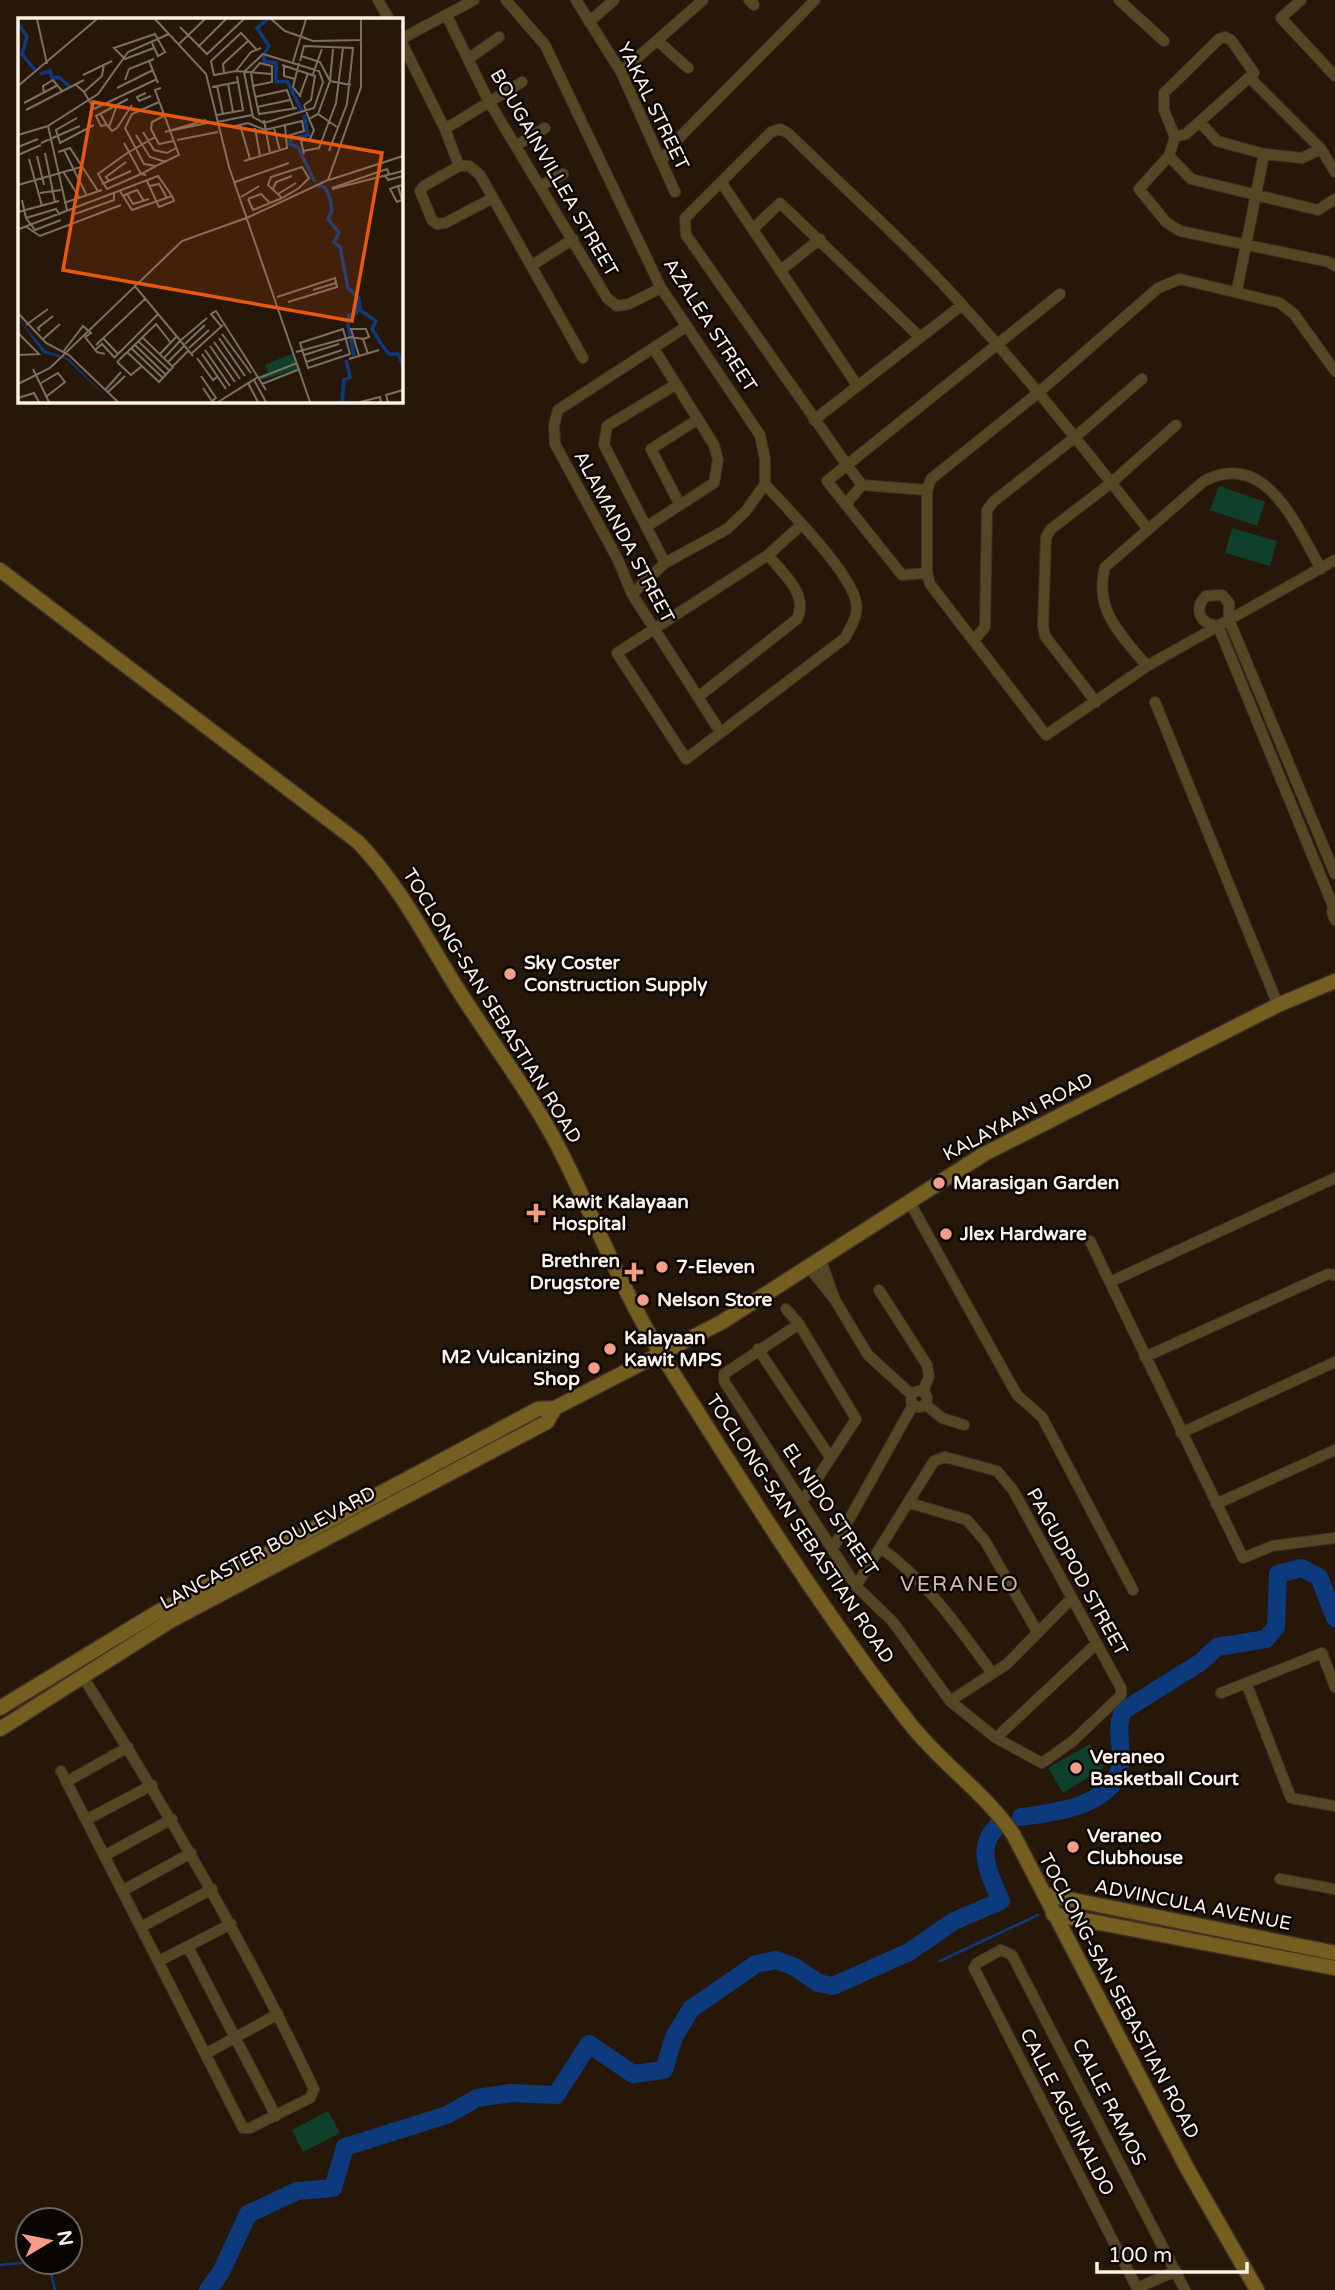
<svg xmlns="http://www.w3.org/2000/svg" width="1335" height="2290" viewBox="0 0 1335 2290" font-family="'Varela Round',sans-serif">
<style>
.garden{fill:#0e402b}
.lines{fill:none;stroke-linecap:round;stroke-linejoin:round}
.stream{stroke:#0c3a7d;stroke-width:2.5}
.river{stroke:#0c3a7d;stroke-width:18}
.street-casing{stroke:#403124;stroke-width:12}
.secondary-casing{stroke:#403124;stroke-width:17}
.street{stroke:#554723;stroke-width:10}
.secondary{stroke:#755f20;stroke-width:14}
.poi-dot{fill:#f49e88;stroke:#0a0502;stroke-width:2.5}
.labels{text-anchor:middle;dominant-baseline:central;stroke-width:5;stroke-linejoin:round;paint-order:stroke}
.street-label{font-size:19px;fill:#fdf2e8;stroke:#0a0502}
.poi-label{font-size:19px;font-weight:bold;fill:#fdf2e8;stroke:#0a0502;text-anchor:start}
.neighbourhood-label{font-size:21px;letter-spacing:2px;fill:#d0bba9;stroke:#0a0502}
.inset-river{fill:none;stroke:#0c3a7d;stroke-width:3.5}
.inset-road{fill:none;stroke:#7c6f62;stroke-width:2}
.view{fill:#e8590c;fill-opacity:0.15;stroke:#e8590c;stroke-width:3.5}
.inset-edge{fill:none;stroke:#fdf2e8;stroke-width:3.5}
</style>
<rect width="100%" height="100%" fill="#261709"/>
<path class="garden" d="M1219 486 1265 502 1257 526 1210 510Z
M1232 528 1277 541 1270 566 1225 553Z
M1090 1744 1104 1768 1063 1793 1048 1768Z
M328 2111 340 2133 303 2152 292 2130Z"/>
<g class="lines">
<path class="stream" d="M940 1961 1038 1915
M48 2262 55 2290
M0 2265 31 2262"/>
<path class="river" d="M1021 1817C1052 1813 1115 1806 1120 1765 1123 1745 1115 1730 1123 1711L1201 1662 1217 1647 1266 1639 1276 1627 1278 1574 1301 1568 1319 1577 1335 1618
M208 2290 221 2272 248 2214 297 2191 333 2188 345 2147 447 2115 477 2098 511 2093 556 2095 589 2044 633 2074 664 2070 674 2037 691 2009 756 1964 776 1960 795 1967 818 1983 833 1986 909 1952 954 1921 1001 1901C989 1874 973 1845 1001 1823"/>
<g class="street-casing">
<path id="street" d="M378 0 389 19
M506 0 545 45 661 288 760 435 765 459V484L746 511 727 529 665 563 632 594
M576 0 621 72 675 192
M749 0 754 5
M1119 0 1164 41
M1301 0 1281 18 1335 76
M447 16 488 100 607 298 617 306 629 304 661 288
M589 22 614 0
M1225 37 1231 40 1254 73 1186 134 1175 137 1164 110V93L1219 39Z
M401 39 474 0
M401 41 445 129 459 166H469L480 175 583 358
M659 42 688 68
M468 59 499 37
M621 72 703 0
M1250 78 1321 149 1335 172
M1200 122 1217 141 1264 154 1302 158 1321 149
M445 129 522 82
M1175 137 1169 156 1139 189 1166 222 1180 231 1329 262 1335 266
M517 145 545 128
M1169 156 1191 179 1318 210 1335 199
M662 160 677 140 815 0
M459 166 424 186 420 191 432 220 437 224 445 223 493 198
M721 182 857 385
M540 186 563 174
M753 229 780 203 920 337
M531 266 573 239
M780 271 820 239
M1237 290 1264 154
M1060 294 847 465 686 235 685 218 771 132 780 129 788 133C846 190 909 245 963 306 1028 377 1088 453 1147 528
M687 326 558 410 554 425 555 444 618 560 632 594 721 733
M1335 371 1294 314 1280 303 1180 279 1158 288 1038 393 931 479 927 490V573L930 584 1046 735 1147 666 1335 560
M814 420 962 305
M765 484C788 510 850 571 856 602 859 615 851 626 845 638L686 759 617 653 768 555 801 525
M862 485 927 490
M846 504 862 485 847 465 827 481 902 575 927 573
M680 505 651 449 697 420
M646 527 714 483 718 460 714 445 654 349
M665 563 604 445 607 426 675 385
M974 640 985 627 987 510 993 502 1074 438 1142 379
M1147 666C1122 636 1093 610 1105 567L1204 481C1266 449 1296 525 1321 569
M698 697 797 619C809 594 783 574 768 555
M1096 702 1045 636 1043 626 1046 537 1051 529 1111 483 1176 425
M1155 702 1278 1005
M1335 903 1332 912 1335 920
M1333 906 1218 626C1200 624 1193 609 1206 596L1222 595 1229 603V620L1335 874
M909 1201 1017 1395 1042 1417 1133 1590
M1090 1241 1243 1558 1272 1546 1335 1538
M820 1258 835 1300
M808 1266 835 1300 868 1355 912 1395
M1110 1282 1335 1178
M879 1290 927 1365 929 1376 923 1392
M786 1309 799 1324 856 1419 802 1502
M799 1324 724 1374V1381L856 1586 893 1622 950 1701 996 1738 1042 1763 1073 1741 1121 1695V1688L1013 1490 997 1471 945 1457 934 1461 856 1586
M758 1349 830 1457
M1145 1357 1328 1274 1335 1275
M911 1399a8 8 0 1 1 16 0a8 8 0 1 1-16 0Z
M925 1404 942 1418 964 1425
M1181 1433 1335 1362
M910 1503 967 1520 985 1541 1038 1633
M1216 1504 1335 1450
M881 1548C928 1582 958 1627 992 1673
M832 1550 913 1405
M1247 1685 1291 1798 1335 1806
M1221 1693 1322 1653 1335 1687
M950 1701 1007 1664 1071 1599
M996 1738 1095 1645
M61 1771 243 2128H250L310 2098 314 2089C246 1946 168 1811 83 1677
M66 1782 128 1747
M86 1820 152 1785
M104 1856 172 1819
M1280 1879 1335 1889
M122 1891 191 1853
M141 1927 212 1889
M188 1947 276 2116
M159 1961 231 1924
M207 2053 278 2014
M1137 2288 1176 2271
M1138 2290 974 1968 977 1963 1001 1950 1012 1955 1185 2290"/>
</g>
<g class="secondary-casing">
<path id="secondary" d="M0 570 358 842C398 884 422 931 452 980 489 1040 533 1095 564 1158 597 1225 623 1293 663 1357 741 1481 820 1609 911 1725 942 1764 985 1793 1013 1834L1188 2170 1257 2290
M0 1708 156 1613 538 1409 555 1408 722 1322 984 1154 1278 1005 1335 981
M0 1729 170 1621 547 1422 555 1408
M1044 1894 1335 1953
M1053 1914 1335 1968"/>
</g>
<use href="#street" class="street"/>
<use href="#secondary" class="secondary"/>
</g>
<g class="poi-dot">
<circle cx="510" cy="974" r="7"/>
<circle cx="939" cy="1183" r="7"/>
<path d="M532.5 1202.5h7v7h7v7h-7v7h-7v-7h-7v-7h7z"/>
<circle cx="946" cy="1234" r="7"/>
<circle cx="662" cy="1267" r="7"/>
<path d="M630.5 1261.5h7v7h7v7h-7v7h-7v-7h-7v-7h7z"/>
<circle cx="643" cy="1300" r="7"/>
<circle cx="610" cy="1349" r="7"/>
<circle cx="594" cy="1368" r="7"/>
<circle cx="1076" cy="1768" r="7"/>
<circle cx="1073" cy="1847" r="7"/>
</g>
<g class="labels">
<g class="street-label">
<text transform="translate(653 106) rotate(64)">YAKAL STREET</text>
<text transform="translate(554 173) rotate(60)">BOUGAINVILLEA STREET</text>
<text transform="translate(710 325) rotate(57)">AZALEA STREET</text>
<text transform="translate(624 537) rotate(62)">ALAMANDA STREET</text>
<text transform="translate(492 1006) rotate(58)">TOCLONG-SAN SEBASTIAN ROAD</text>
<text transform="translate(1018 1117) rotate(-28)">KALAYAAN ROAD</text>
<text transform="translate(830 1510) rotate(56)">EL NIDO STREET</text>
<text transform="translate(800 1529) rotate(56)">TOCLONG-SAN SEBASTIAN ROAD</text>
<text transform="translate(268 1548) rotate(-28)">LANCASTER BOULEVARD</text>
<text transform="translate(1077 1572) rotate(61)">PAGUDPOD STREET</text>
<text transform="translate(1193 1905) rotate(11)">ADVINCULA AVENUE</text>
<text transform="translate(1119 1996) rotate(62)">TOCLONG-SAN SEBASTIAN ROAD</text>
<text transform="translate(1109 2102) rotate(63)">CALLE RAMOS</text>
<text transform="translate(1067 2112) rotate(63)">CALLE AGUINALDO</text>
</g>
<g class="poi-label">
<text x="524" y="963">Sky Coster<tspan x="524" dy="22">Construction Supply</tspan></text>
<text x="953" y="1183">Marasigan Garden</text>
<text x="552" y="1202">Kawit Kalayaan<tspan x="552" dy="22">Hospital</tspan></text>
<text x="960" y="1234">Jlex Hardware</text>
<text x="620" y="1261" text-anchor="end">Brethren<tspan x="620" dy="22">Drugstore</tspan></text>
<text x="676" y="1267">7-Eleven</text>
<text x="657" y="1300">Nelson Store</text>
<text x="624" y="1338">Kalayaan<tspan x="624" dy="22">Kawit MPS</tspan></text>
<text x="580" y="1357" text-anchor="end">M2 Vulcanizing<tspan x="580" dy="22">Shop</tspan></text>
<text x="1090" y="1757">Veraneo<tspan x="1090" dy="22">Basketball Court</tspan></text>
<text x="1087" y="1836">Veraneo<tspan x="1087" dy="22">Clubhouse</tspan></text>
</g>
<g class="neighbourhood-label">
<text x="960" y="1584">VERANEO</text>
</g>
</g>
<g transform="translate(18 18)">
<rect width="385" height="385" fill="#261709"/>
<path d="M275 335 280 351 244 362 241 358 250 354 247 347Z" fill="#0e402b"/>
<path d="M0 300 27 332 51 341 93 384 48 341 25 335Z" fill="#0c3a7d"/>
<path class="inset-river" d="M0 5 9 19 4 36 17 52M247 35 251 28 239 10 250 1M246 38V43L258 45V64L269 63 284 93M22 56 32 53 34 60 41 59 52 69M286 97 290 117 273 121 272 126 280 129 297 164M297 167 307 169 312 181 314 192 310 201 321 215 316 224 322 229 330 270 341 280 342 292 358 303 354 311 364 327 371 336H380L385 347M336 338 330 307 331 297 339 295 341 280M324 384 326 362 332 359 328 342"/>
<path class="inset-road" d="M19 1 29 46M137 1 188 56 211 149 292 384M253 1 267 13 295 23 344 22M162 9 189 36 226 1M134 25 140 38 147 34 137 16 96 30 107 41 136 30M161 26 187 1M180 29 208 1M238 31 223 15 193 43 196 57 218 53 253 56M245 36 301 53 305 64 296 90 246 105 235 99 226 54ZM283 38 302 44 312 63 333 67M131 43 140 65M282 43 286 28 335 30 329 86 311 133M275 44 288 1M281 45 275 69 283 79M264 47 297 58 293 82 286 87M266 48V58L277 61M218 53 233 34 243 30M206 55 205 46 230 23M295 56 304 31M65 57 94 43M219 58 225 92M107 62 111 51 136 41M210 66 215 94M58 67 66 74 84 58 86 46M0 68 79 1M199 68 205 96M235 68 254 64V48L242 45 233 55 235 68 241 96 279 90M194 69 220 64M99 70 135 52M66 74 76 91 139 61M26 75 25 68 35 62 44 73M128 75 119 79 121 83 133 78M282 77 290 55M237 79 269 72 276 91M141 84 114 96 107 110 126 146 138 148 161 137 137 72 143 70M6 85 40 67M286 87 291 101 300 96 319 109M239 89 272 82M8 92 66 62M300 96 312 63 315 31M83 97 89 107 83 108 78 98 110 81M199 97 226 92M146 98 134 104 133 111 141 126 155 123M59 100 38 112 42 125 76 107M188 102 147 114 189 105M246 102 252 135M199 104 234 97M89 107 94 113 99 110 114 87M222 107 232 141M217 108 230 105 247 112 284 103 286 113 269 118M91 109 99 87M237 110 242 138M256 110 262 133M125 114 136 132 149 135 158 130M0 117 30 108M118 117 132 139 148 144M159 122 200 114M23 125 62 108M106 125 111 134 123 156 89 171 80 156 105 138 111 134 118 130 137 119M0 129 20 121M46 132 68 176M285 133 301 130 318 85 325 30M40 134 52 130 80 173M27 135 37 184M286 136 283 123 292 121 296 112 291 101M0 137 23 127M19 138 26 167M11 141 24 188M226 143 269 130 267 108M46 155 61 179M128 157 123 156 138 148M367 157 370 162 385 158M311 162 385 138M91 163 88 159 108 144M129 163 141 189 156 183 154 178M217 164 271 145M84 166 113 153M0 167 63 149M132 168 141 166 149 180M380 168 384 182 379 184 372 171 377 169 380 168 385 167M314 170 369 151 371 156M255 171 258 164 274 158M314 171 385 153M102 173 114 192 154 178M22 175 43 172M109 176 115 186 131 181M260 176 278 165M104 178 119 172 126 183M223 179 241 168M230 181 235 192 264 180 281 170 291 160 284 149 253 159 250 167 264 180M230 181 243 176 252 185M4 182 8 200 17 212 43 202M46 185 84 172M49 192 30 108 80 76 110 34 151 16M0 194 41 183M57 196 96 182V175M8 200 38 191 42 197M7 208 22 218 103 187M1 211 140 158 154 178M116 267 175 338M295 272 318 265M259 279 317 260 319 269 270 284M0 295 28 325 51 337 100 384M8 307 30 291M203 308 193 296 198 293 248 372M325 311 332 336 290 350 282 325ZM22 313 20 310 35 298M0 315 21 336 0 337M204 316 233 355M67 319 79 334 87 336M85 320 100 336M201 320 227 358M24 322 42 306M163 322 189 300M120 323 152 353M196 324 222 361M167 326 187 307M78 327 127 281M117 327 148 357M192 328 217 364M113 330 145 360M171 330 191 312M77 332 84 326 97 340M187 332 212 368M45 334 65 308 73 315 67 319M109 334 141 364 155 349 124 319M278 334 333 319 345 321 350 336M142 336 158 319M173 336 205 307M184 336 208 371M286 337 321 326M341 338 333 311H348L351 319 345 321M96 340 140 296M146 340 162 323M179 340 195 362 199 359M331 341 361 332M99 344 138 306 153 325M99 344 113 357 124 348M150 344 166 328M288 344 324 332M155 348 170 333M15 351 31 384M183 358 198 380 194 383 185 370M241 360 279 345M236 362 248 384M23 365 40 355 47 364 29 378M230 365 240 384M0 366 32 350 164 223 231 199 310 162 343 69V1M244 366 282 351M88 371 103 354M90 374 107 358M0 380 16 375 21 384M200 384 240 359M342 384 362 379 363 384M370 384 368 377 385 372"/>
<path class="view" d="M75 84 364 135 334 303 45 252Z"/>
<rect width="385" height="385" class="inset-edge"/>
</g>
<g transform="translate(49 2241) rotate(80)"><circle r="33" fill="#0a0502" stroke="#6b645e" stroke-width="2"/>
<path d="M0-5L12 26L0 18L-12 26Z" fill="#f49e88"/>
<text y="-10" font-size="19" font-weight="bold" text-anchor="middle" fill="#fdf2e8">N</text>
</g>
<path d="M1097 2262v10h150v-10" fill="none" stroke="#fdf2e8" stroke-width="3.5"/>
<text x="1108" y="2262" font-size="21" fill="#fdf2e8" stroke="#0a0502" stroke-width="5" paint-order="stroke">100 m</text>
</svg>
